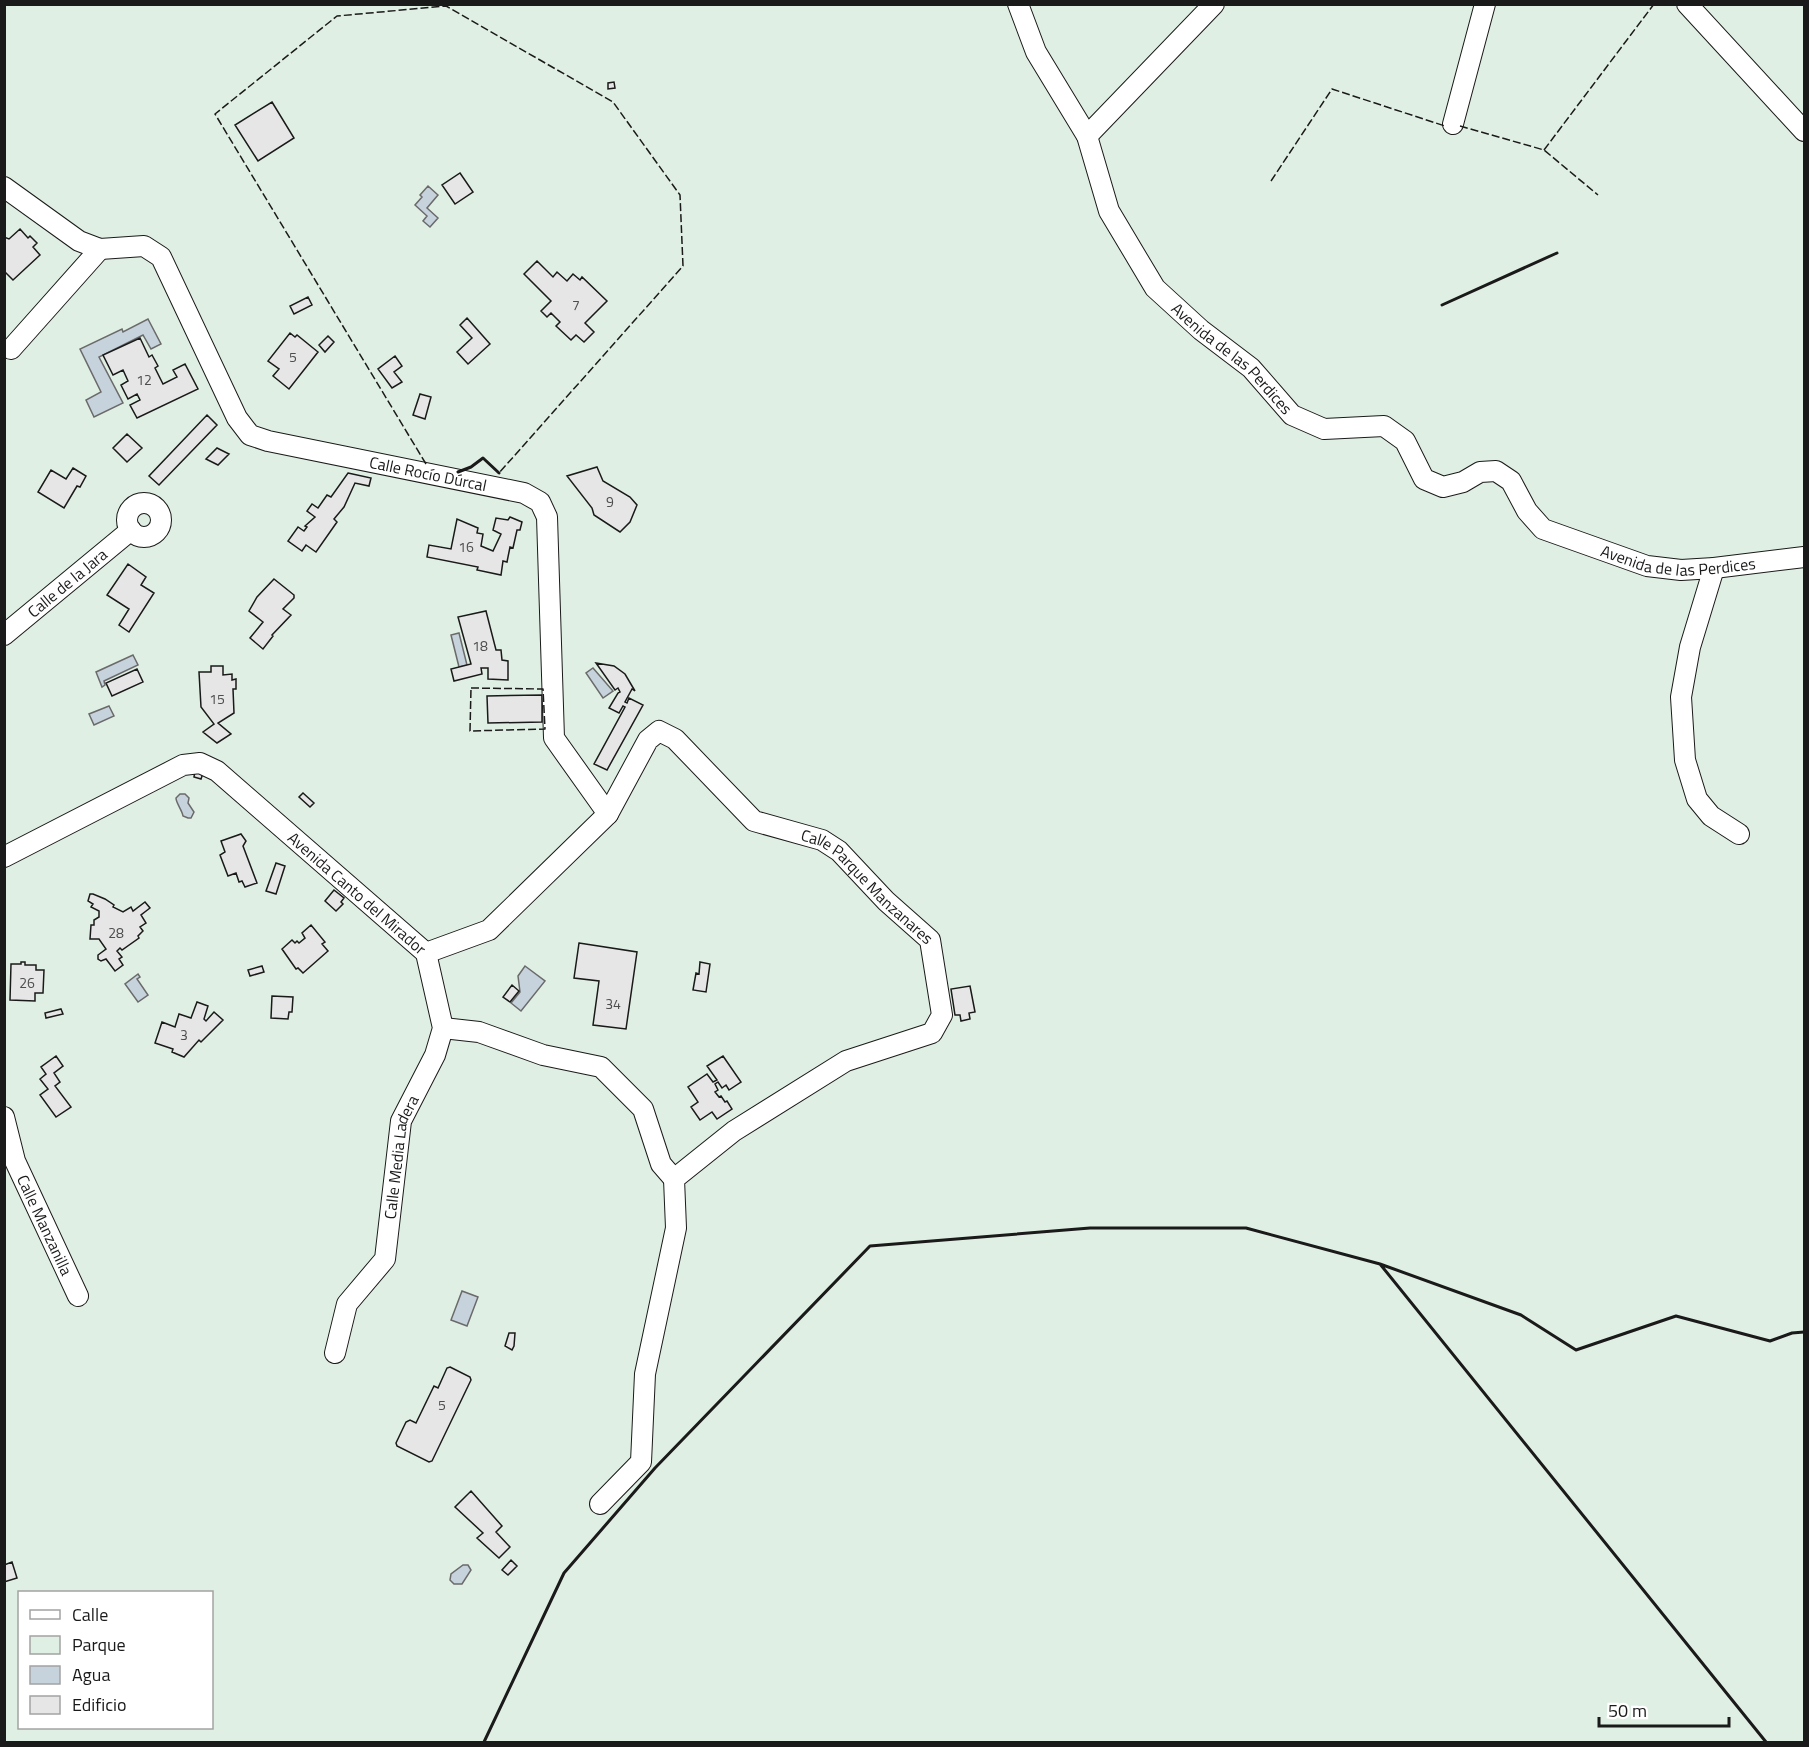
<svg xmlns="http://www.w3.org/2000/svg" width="1809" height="1747" viewBox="0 0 1809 1747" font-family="'Titillium Web',sans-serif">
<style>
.green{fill:#e0efe3;stroke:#6a6a6a;stroke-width:1.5;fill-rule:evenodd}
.water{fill:#c6d2dc;stroke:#6a6a6a;stroke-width:1.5}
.building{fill:#e6e6e6;stroke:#1a1a1a;stroke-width:1.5}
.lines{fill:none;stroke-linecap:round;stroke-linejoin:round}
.minor-casing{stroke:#1a1a1a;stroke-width:22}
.minor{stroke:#fff;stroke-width:20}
.fence{stroke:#1a1a1a;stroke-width:1.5;stroke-dasharray:8 3;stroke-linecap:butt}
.wall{stroke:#1a1a1a;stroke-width:3}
.labels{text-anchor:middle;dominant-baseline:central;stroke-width:4.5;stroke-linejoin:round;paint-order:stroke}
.number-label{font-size:14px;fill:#4d4d4d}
.street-label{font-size:16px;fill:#1a1a1a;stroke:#fff}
</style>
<rect width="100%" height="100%" fill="#fff"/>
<path class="green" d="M5 5H1804V1742H5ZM20 1592H212V1728H20Z"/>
<path class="water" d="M428 186 438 195 427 208 438 218 430 227 423 221 427 216 415 205 422 197 420 195Z
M148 319 161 344 151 349 143 335 99 357 123 403 94 417 86 400 101 392 80 349 122 329 123 332Z
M459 633 467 665 459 667 451 635Z
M133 655 138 665 104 681 105 685 102 687 96 672Z
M593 668 613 691 603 698 586 673Z
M109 706 114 716 94 725 89 714Z
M180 794H185L189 798 188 803 194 812 191 818H188L183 816C182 810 176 803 176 798Z
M525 966 545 981 521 1011 511 1003 520 992 518 976Z
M138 974 140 977 137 979 148 995 138 1002 125 984Z
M462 1291 478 1297 467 1326 451 1320Z
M463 1565H468L471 1570 462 1584H454L450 1580 451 1574Z"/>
<path class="building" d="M614 82 615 88 608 89V83Z
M272 102 294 138 258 161 235 125Z
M460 173 473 192 455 204 442 185Z
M20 229 28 238 30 236 37 243 33 247 40 255 13 280 4 271V237L9 239Z
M537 261 553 277 557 272 567 281 573 274 580 280 582 277 607 301 585 323 594 332 584 342 576 335 571 340 556 326 560 322 551 313 547 317 541 311 551 301 524 274Z
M308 297 312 305 294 314 290 306Z
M467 318 490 344 468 364 457 352 472 338 460 325Z
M290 333 295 337 297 335 318 352 289 389 273 376 279 369 268 361Z
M328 336 334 342 325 352 319 345Z
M140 338 149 357 152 355 158 366 155 368 163 384 177 377 173 370 185 364 198 389 137 418 130 405 140 400 137 394 128 399 121 385 128 381 123 370 113 375 103 355Z
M395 356 402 366 394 372 402 382 392 388 378 369Z
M420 394 431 397 425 419 413 415Z
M207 415 217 425 159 485 149 476Z
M127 434 142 448 127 462 113 448Z
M217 448 229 454 218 465 206 459Z
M597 467 603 481 630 497 637 505 630 522 620 532 594 515 592 508 567 476Z
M73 468 86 476 80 487 77 486 64 508 38 492 51 470 66 479Z
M348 473 371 478 369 486 355 483 344 507 334 519 337 522 316 552 306 545 302 551 288 541 298 527 304 531 307 527 305 526 315 517 307 511 312 504 318 508 327 495 331 497Z
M510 517 522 522 520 530H517L513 548 510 547 507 562 503 561 501 575 477 570 478 567 427 557 429 545 451 549 457 519 478 528 477 533 483 534 481 546 493 551 501 534 493 530 496 518 508 520Z
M128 564 146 577 141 585 154 593 129 632 119 625 129 609 107 595Z
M274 579 294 595V598L283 609 291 615 272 635 273 636 263 649 250 638 263 622 249 611 257 597Z
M486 611 496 650H501L502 660 508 661V680L488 679V668H481L482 674 454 681 451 669 471 664 458 617Z
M596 663 614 666 625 674 635 691 632 689 625 702 627 703 629 698 643 705 607 770 594 764 625 707 623 706 619 713 609 708 618 693 620 692 618 688 615 690Z
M211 666H223V675L232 674V680L236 679V689H233L234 713 218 723 231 734 217 743 203 732 214 724 201 707 199 672H211Z
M137 669 143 682 112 696 106 683Z
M542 695V722L488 723 487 696Z
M195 771 203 773 201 779 194 777Z
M303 793 314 803 310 807 299 797Z
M241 834 246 841 243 846 257 883 245 887 242 881 239 882 236 873 228 876 220 855 225 852 221 841Z
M276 863 285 866 276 894 266 891Z
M334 890 344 898 341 902 343 904 336 911 325 901Z
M90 894H93L105 899 114 905 113 907 123 912 131 907 133 911 145 902 150 908 141 915 146 923 140 927 143 931 138 936 139 938 122 950 120 948 117 951 122 957 119 959 123 965 115 971 106 959 101 961 98 959V955L106 949 99 939H90L91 925H94V920L99 917V911L91 907 93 904 88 901Z
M311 925 325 942 322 944 328 951 303 973 298 968 296 969 282 949 292 940 295 943 297 941 299 943 305 938 302 933Z
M579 943 637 952 626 1029 593 1025 599 981 574 978Z
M21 962H25V965H36V970H44L43 993H35V1001L10 1000 11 964H21Z
M700 962 710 964 706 992 693 990 696 973 699 974Z
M262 966 264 972 250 976 248 970Z
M512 985 519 991 510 1002 503 997Z
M970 986 975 1012 969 1013 970 1019 961 1021 960 1015H955L951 989Z
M272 996 293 997 292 1012H289L288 1019 271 1018Z
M197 1002 208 1006 204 1019 206 1021 214 1012 223 1020 201 1042 199 1040 184 1057 172 1052 173 1049 155 1043 162 1022 175 1027 179 1014 191 1018Z
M61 1009 63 1014 46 1018 45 1013Z
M56 1056 63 1066 54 1073 60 1082 55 1086 71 1107 56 1117 40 1095 48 1089 40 1079 46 1074 41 1067Z
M723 1056 741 1082 729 1090 726 1085 722 1088 718 1082 715 1084 718 1090 715 1092 719 1097 721 1096 725 1102 727 1101 732 1109 717 1119 712 1112 700 1120 691 1107 698 1102 688 1087 707 1074 713 1082 717 1080 707 1066Z
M509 1333H515L514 1346 512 1350 505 1346Z
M450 1367 470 1377 471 1380 432 1461 429 1462 397 1446 396 1443 406 1422 410 1420 416 1423 434 1386 438 1388 447 1368Z
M471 1491 502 1526 496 1532 510 1547 499 1558 477 1538 483 1533 455 1507Z
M511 1560 517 1566 508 1575 502 1570Z
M12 1562 17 1578 4 1582V1565Z"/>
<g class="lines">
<g class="minor-casing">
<g id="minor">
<path id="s1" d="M1018 4 1036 52 1087 136 1109 211 1155 288 1201 330 1251 368 1292 415 1324 429 1384 426 1405 441 1424 479 1443 487 1463 482 1480 472 1496 471 1511 481 1527 511 1543 529 1647 566 1681 570 1714 568 1804 557"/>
<path d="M1687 4 1804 131"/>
<path d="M1453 124 1485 4"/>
<path d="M1087 136 1214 4"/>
<path id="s2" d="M4 187 79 241 100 249 144 246 161 257 237 418 250 435 268 441 524 493 540 502 547 517 554 738 608 814"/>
<path d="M11 349 100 249"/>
<circle cx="144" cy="520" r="17"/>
<path d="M1714 568 1690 647 1681 697 1685 760 1697 799 1711 816 1739 834"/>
<path id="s3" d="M4 635 131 530"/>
<path id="s4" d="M4 857 183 765 200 763 217 771 426 953 489 930 608 814 648 740 659 731 675 739 754 821 822 840 839 851 886 901 930 940 942 1015 932 1033 846 1061 734 1131 674 1179 676 1228 645 1374 641 1462 600 1504"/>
<path d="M443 1028 479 1032 543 1055 601 1067 643 1109 661 1164 674 1179"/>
<path id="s5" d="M4 1117 15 1161 78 1296"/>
<path id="s6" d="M335 1353 347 1304 385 1259 401 1121 435 1055 443 1028 426 953"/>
</g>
</g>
<use href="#minor" class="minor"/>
<path class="fence" d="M1460 126 1544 150 1598 195
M1544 150 1654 4
M1271 181 1332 89 1445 126
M426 464 215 114 337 16 446 6 613 102 680 195 683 266 499 473
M471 688 543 689 545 729 470 731Z"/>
<path class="wall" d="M1442 305 1557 253
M458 472 471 467 483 458 499 473
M1380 1264 1766 1742
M484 1742 564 1573 655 1468 870 1246 1090 1228H1246L1380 1264 1521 1315 1576 1350 1676 1316 1770 1341 1792 1333 1804 1332"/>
</g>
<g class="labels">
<g class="number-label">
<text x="576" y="304">7</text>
<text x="293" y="356">5</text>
<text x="144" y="379">12</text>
<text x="610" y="501">9</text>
<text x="466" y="546">16</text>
<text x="480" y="645">18</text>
<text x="217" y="698">15</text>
<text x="116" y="932">28</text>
<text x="27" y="982">26</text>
<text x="613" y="1003">34</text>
<text x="184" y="1034">3</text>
<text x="442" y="1404">5</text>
</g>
<g class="street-label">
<text stroke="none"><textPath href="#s1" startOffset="422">Avenida de las Perdices</textPath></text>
<text stroke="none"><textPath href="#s2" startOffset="561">Calle Rocío Dúrcal</textPath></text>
<text stroke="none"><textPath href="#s1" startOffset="962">Avenida de las Perdices</textPath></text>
<text stroke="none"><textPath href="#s3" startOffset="82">Calle de la Jara</textPath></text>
<text stroke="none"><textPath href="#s4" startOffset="1112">Calle Parque Manzanares</textPath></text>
<text stroke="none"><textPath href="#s4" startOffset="423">Avenida Canto del Mirador</textPath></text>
<text stroke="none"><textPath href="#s6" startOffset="213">Calle Media Ladera</textPath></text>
<text stroke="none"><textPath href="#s5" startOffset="116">Calle Manzanilla</textPath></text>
</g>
</g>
<rect width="1809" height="1747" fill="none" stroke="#1a1a1a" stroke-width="12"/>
<rect x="18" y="1591" width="195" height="138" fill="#ffffff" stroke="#a3a3a3" stroke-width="1.5"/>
<rect x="30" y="1610" width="30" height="9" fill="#ffffff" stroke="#a3a3a3" stroke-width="1.5"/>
<text x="72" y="1621" font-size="18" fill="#1a1a1a">Calle</text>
<rect x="30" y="1636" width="30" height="18" fill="#e0efe3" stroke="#a3a3a3" stroke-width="1.5"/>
<text x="72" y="1651" font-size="18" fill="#1a1a1a">Parque</text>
<rect x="30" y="1666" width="30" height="18" fill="#c6d2dc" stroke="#a3a3a3" stroke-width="1.5"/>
<text x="72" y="1681" font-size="18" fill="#1a1a1a">Agua</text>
<rect x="30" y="1696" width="30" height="18" fill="#e6e6e6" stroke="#a3a3a3" stroke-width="1.5"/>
<text x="72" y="1711" font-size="18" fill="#1a1a1a">Edificio</text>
<path d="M1599 1717v9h130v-9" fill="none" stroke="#1a1a1a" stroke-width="3"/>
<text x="1608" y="1717" font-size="18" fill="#1a1a1a" stroke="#ffffff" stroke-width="4.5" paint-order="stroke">50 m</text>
</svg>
